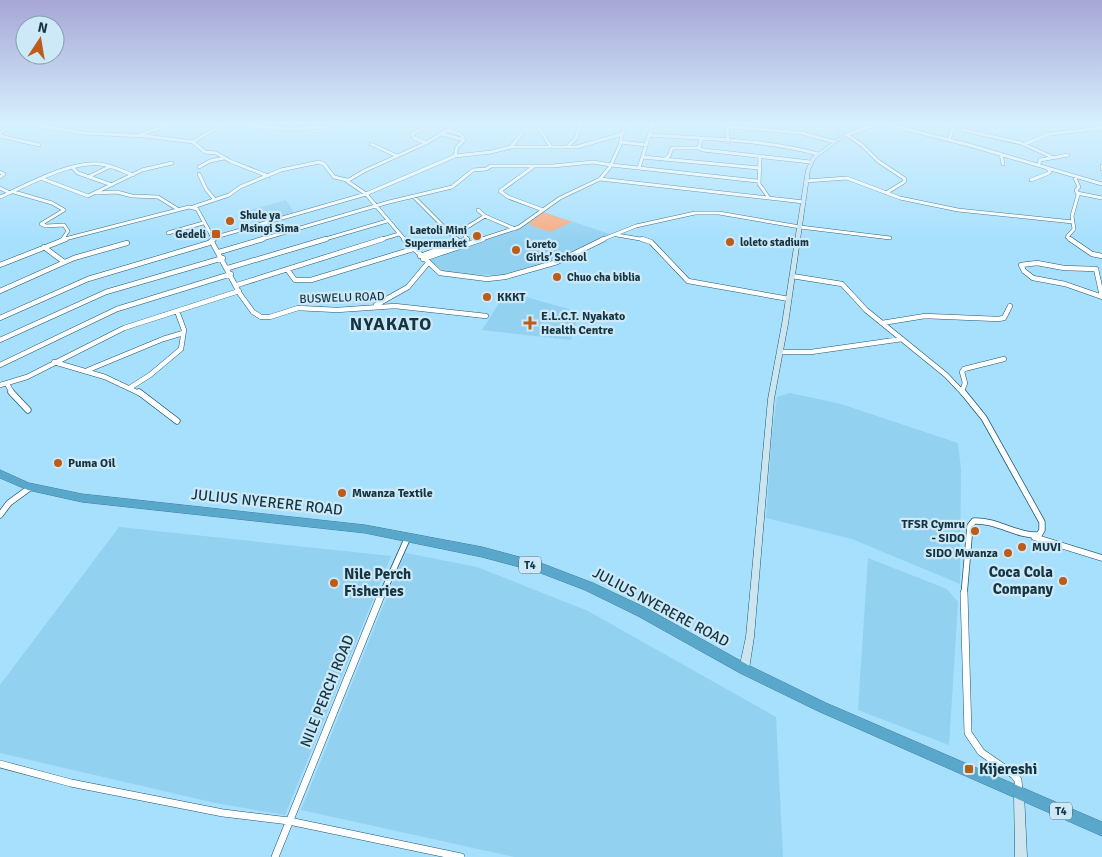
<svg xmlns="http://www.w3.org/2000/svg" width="1102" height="857" viewBox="0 0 1102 857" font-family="Signika,sans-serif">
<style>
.built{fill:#93d1f1}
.green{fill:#faab80}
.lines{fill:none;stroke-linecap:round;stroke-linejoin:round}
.street-far3-casing{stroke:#205971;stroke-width:4}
.street-far2-casing{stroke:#205971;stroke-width:5.5}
.street-far1-casing{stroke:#205971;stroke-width:7}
.street-casing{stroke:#205971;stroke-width:8}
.secondary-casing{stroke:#205971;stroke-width:1}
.highway-casing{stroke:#417f9a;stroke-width:1}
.street-far3{stroke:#fff;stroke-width:3}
.street-far2{stroke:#fff;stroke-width:4.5}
.street-far1{stroke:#fff;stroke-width:5.5}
.street{stroke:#fff;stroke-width:7}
.secondary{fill:#cde5ef;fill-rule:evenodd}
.highway{fill:#59a7ca;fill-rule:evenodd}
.poi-dot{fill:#bc5c18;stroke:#cde9f7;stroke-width:2}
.labels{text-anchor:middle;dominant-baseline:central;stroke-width:4.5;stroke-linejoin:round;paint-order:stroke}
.far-poi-label{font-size:11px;font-weight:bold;fill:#153442;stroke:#cde9f7;text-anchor:start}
.shield{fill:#cde9f7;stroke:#4c6a78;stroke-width:1}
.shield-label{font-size:11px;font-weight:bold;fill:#153442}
.poi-label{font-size:12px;font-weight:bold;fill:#153442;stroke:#cde9f7;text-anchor:start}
.street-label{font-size:12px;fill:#153442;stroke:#cde9f7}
.near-street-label{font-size:15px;fill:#153442;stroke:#cde9f7}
.near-poi-label{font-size:15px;font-weight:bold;fill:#153442;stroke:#cde9f7;text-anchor:start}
.district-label{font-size:18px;font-weight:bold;letter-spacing:1px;fill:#153442;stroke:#cde9f7}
</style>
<rect width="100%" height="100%" fill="#a6e0fd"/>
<path class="built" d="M286 200 295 214 254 225 246 211Z
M543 212 610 234 559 259 502 275 448 274 428 259 521 228Z
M512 293 579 312 571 340 482 330 499 303Z
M790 393 841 404 958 443 961 469 960 584 852 539 766 518 772 434 777 397Z
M119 527 391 556 285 815 215 803 0 753V685Z
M406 553 477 567 588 611 776 717 783 857H514L301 810 398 569Z
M868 558 947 589 958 602 949 745 858 710Z"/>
<path class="green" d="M543 212 572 222 550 232 528 224Z"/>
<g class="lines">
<g class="street-far3-casing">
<path id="street-far3" d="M23 123 83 133 145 136 193 142 205 152 216 153 230 161 268 176
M173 123 189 126
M209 123 290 129 325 127
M536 123 551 147
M689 123 802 133 835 142
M882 123 969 145 1102 184
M942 123 953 129 949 140
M967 123 963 130 1021 143 1052 157
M1002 123 1028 126
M1094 123 1102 128
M764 124 766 123
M727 126 728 142
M351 127 361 123
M422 129 412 134 414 138 426 143
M447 130 460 134
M0 134 11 123
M442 134 464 140
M139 135 174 123
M649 135C705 139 764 139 818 154
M846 135 881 123
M847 135 862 145 878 161 905 179 904 182 886 193
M0 136 39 145
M701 139 699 148 703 150 810 162
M193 142 221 125
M621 142 646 145
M371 144 397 156
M1025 144 1049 134 1101 128
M511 147 522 133
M567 147 576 138 581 123
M1001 154 1003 164
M455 156 457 147 464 140 462 136
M760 156 759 184 769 198
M642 157 759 168
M665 159 669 156 672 148H699
M1039 164 1040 160 1068 155
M611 165 757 181
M1102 166V169
M72 167 78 173 112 185
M199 167 210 161 224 158
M533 167 500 191 508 197 543 210
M639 168 653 123
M0 172 4 174 0 177
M199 174 206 189 215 200
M88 177 109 167
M43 179 88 196 142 170 172 163
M600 179 804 202
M1031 180 1049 173 1050 171 1047 168
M806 181 847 178 900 198 958 210 1073 222
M0 188 10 193
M14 192 52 203 64 210 41 224 46 226 64 225 68 231 62 240
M96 193 117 192 132 196 158 197 179 210
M1077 193 1102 198
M413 196 457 240
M0 197C28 185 69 161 100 164 111 165 122 171 133 175
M193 207 229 195 240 187 281 170 319 162 324 164 334 177 347 180
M478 210 485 216 515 229
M168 233 203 223
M617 235 646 240
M61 240 189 207 197 209 213 238
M212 240 216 237 366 194 455 156 491 152 511 147H577L622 134 627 123
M259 240 389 202 452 187 473 170 486 169 491 166H553L593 162 611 165
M322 240 387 221
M379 240 399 234
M405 240 366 194 347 181 364 171 426 143 459 123
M466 240 464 229 485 216
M479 240 519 227 560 198 600 179 610 167 620 145 622 134
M601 240 636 226 695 213H719L800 227 890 238
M1072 240 1067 237 1074 229 1072 216 1078 195 1076 190 1079 187 1074 176"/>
</g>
<g class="street-far2-casing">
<path id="street-far2" d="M404 239 440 273 487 279 505 277 557 262 604 239
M456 239 461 244
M642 239 651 242 688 281 789 299
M1070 239 1092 254 1102 256
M212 242 240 294 253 312 261 317H270L298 308 337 310 395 306 486 316
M44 247 64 262
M219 252 263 239
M420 256 467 239
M423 259 483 239
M0 265 66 239
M228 268 326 239
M287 269 295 280H311L413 249
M792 276 842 284 866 310 946 375 964 394
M237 285 383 239
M0 291 74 258 127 243
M1102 296 1096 269 1064 268 1037 263 1021 265 1024 271 1033 278 1065 284 1102 297
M376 305 408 287 428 263
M0 318 88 279 209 243 214 239
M882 323 925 316 998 319 1004 318 1010 306
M0 340 106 292 223 258
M780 352H811L902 339
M54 362 105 377 141 394
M0 365 117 309 231 274
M88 370 163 339 183 333
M7 384 13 394
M0 385 27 377 124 328 239 291
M131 387 150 375 181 349 184 330 177 311
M962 391 965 383 962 372 964 369 1004 359"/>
</g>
<g class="street-far1-casing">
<path id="street-far1" d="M11 392 28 410
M139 392 177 421
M963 392 984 418 1042 522V530L1039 535C1016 536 997 520 974 521L970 526 964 595
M0 515 9 503 31 487
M1034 537 1102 558
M382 595 408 537"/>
</g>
<g class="street-casing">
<path id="street" d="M964 593 968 733 981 752 1014 775 1018 780 1019 792
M0 764 71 783 223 813 289 821 461 857
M275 857 382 593"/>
</g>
<g class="secondary-casing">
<path id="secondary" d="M814 123C824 122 839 128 845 136L815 159 810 170 788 324 774 399 754 637 749 669 747 672 744 674 741 672 739 669 746 637 768 399 782 324 806 170 812 157 841 136 838 132Z
M1019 788 1023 789 1024 793 1027 857H1015L1014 793 1015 789Z"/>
</g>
<g class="highway-casing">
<path id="highway" d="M0 470 29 483 82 494 365 525 482 547 538 562 593 583 646 608 748 665 826 703 1102 822V836L818 711 740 673 638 616 585 590 538 572 482 557 365 533 82 502 28 490 0 478Z"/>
</g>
<use href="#street-far3" class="street-far3"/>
<use href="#street-far2" class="street-far2"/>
<use href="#street-far1" class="street-far1"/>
<use href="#street" class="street"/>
<use href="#secondary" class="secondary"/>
<use href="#highway" class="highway"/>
</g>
<linearGradient id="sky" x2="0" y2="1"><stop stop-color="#a7a6d6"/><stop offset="0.51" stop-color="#d7f1fe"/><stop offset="1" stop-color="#d7f1fe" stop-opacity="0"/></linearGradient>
<rect width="1102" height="243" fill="url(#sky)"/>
<g class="poi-dot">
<circle cx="230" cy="221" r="5"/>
<rect x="211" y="229" width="10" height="10" rx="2.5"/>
<circle cx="477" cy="236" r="5"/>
<circle cx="730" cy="242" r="5"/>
<circle cx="516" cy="250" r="5"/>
<circle cx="557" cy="277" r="5"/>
<circle cx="487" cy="297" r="5"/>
<path d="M527.5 315.5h5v5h5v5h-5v5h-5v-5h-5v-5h5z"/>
<circle cx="58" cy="463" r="5"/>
<circle cx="342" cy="493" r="5"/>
<circle cx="975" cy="531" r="5"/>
<circle cx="1022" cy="547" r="5"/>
<circle cx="1008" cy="553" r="5"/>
<circle cx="1063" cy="581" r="5"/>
<circle cx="334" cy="583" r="5"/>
<rect x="964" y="764" width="10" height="10" rx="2.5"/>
</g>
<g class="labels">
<g class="far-poi-label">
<text x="240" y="215">Shule ya<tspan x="240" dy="13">Msingi Sima</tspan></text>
<text x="467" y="230" text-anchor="end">Laetoli Mini<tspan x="467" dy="13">Supermarket</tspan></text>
<text x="206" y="234" text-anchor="end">Gedeli</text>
<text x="740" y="242">loleto stadium</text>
<text x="526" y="244">Loreto<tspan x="526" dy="13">Girls’ School</tspan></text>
<text x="567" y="277">Chuo cha biblia</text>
</g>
<g class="shield">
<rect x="519" y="556.5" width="22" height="17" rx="4"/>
<rect x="1050" y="802.5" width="22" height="17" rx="4"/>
</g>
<g class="shield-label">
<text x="530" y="565">T4</text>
<text x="1061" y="811">T4</text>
</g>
<g class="poi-label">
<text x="497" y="297">KKKT</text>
<text x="541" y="316">E.L.C.T. Nyakato<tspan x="541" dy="14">Health Centre</tspan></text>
<text x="68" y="463">Puma Oil</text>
<text x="352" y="493">Mwanza Textile</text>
<text x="965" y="524" text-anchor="end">TFSR Cymru<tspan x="965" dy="14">- SIDO</tspan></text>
<text x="1032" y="547">MUVI</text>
<text x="998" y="553" text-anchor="end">SIDO Mwanza</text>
</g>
<g class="street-label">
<text transform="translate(342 298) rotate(-2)">BUSWELU ROAD</text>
</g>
<g class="near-street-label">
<text transform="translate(267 502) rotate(6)">JULIUS NYERERE ROAD</text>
<text transform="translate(661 607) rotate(28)">JULIUS NYERERE ROAD</text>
<text transform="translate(327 691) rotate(-68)">NILE PERCH ROAD</text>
</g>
<g class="near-poi-label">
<text x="1053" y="572" text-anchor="end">Coca Cola<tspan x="1053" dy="17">Company</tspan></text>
<text x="344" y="574">Nile Perch<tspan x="344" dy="17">Fisheries</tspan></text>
<text x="979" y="769">Kijereshi</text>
</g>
<g class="district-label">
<text x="391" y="324">NYAKATO</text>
</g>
</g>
<g transform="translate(40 40) rotate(12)"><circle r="24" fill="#cde9f7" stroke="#83a1af"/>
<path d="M0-4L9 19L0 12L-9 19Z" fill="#bc5c18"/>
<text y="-8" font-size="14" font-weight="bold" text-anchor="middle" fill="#153442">N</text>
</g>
</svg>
